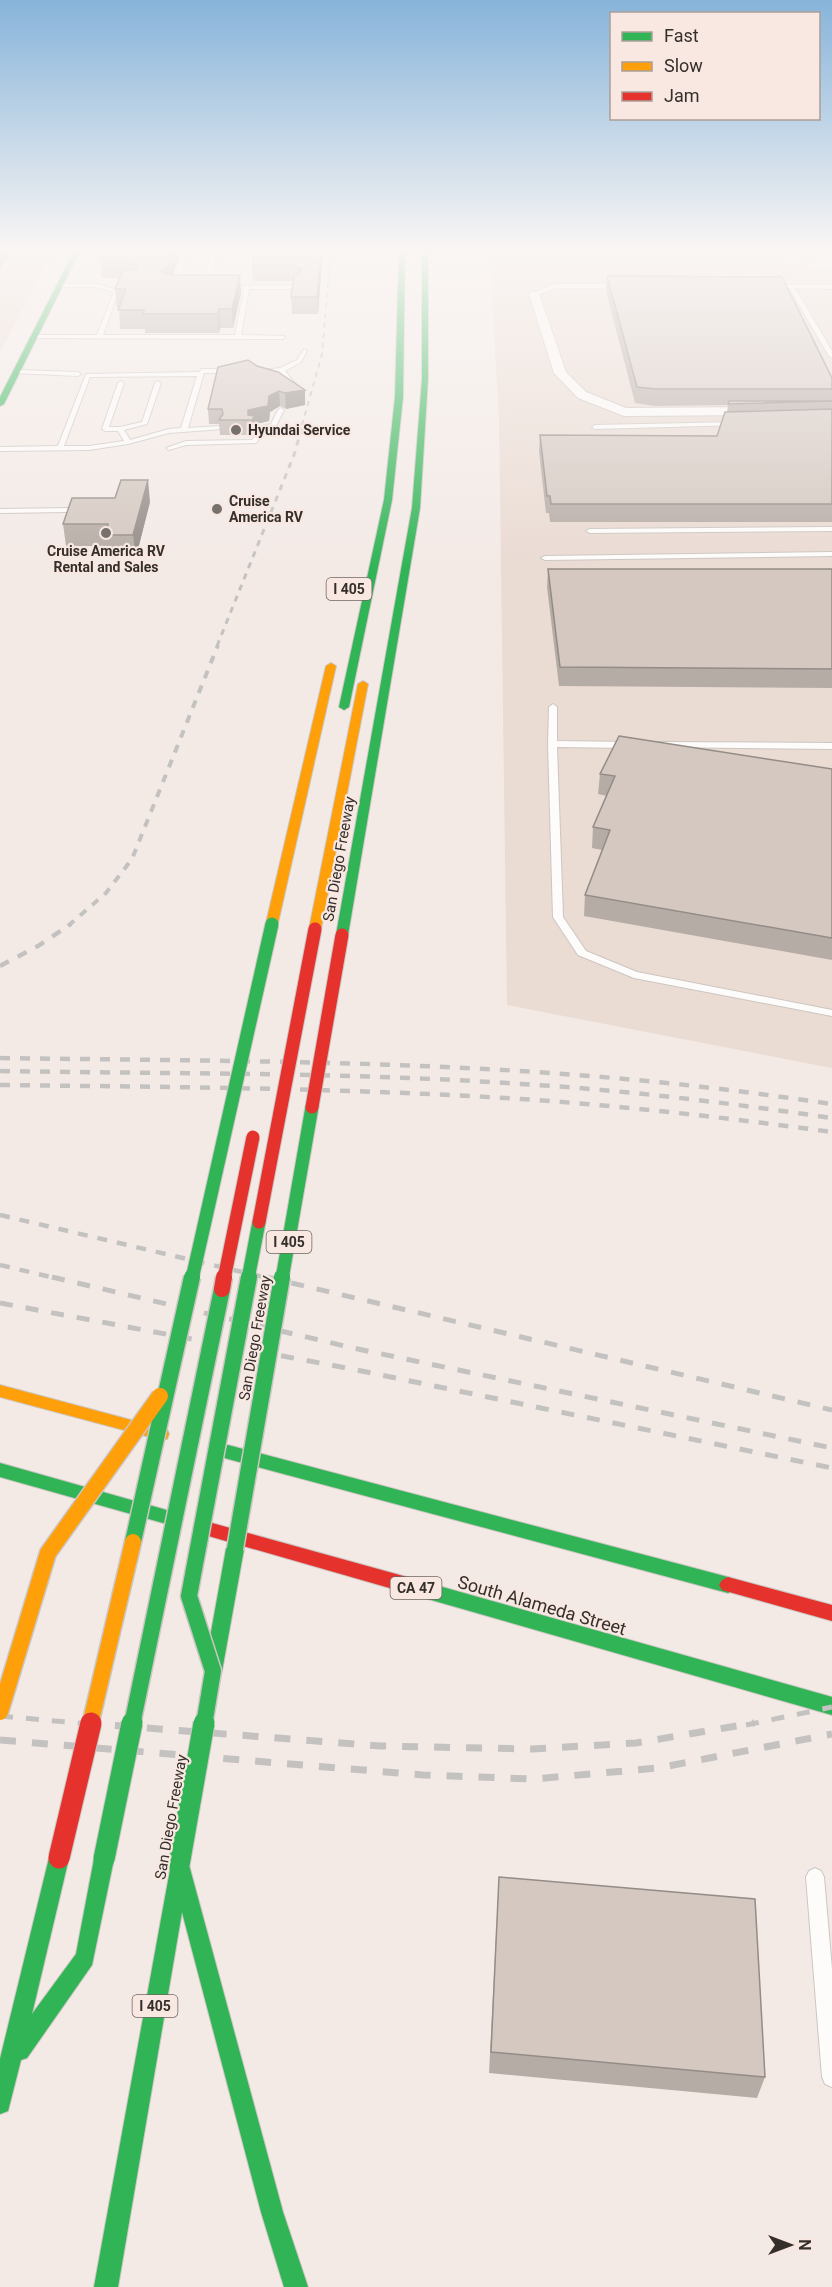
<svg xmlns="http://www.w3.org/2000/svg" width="832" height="2287" viewBox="0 0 832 2287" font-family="Roboto,sans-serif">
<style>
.built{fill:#eadbd3}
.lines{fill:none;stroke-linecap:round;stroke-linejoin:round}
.lane-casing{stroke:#ccc6c2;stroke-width:2}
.street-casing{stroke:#ccc6c2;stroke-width:2}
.fast-casing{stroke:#ccc6c2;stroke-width:2}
.slow-casing{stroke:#ccc6c2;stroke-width:2}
.jam-casing{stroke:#ccc6c2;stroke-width:2}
.lane{fill:#fdfcfb;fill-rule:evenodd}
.street{fill:#fdfcfb;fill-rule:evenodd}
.fast{fill:#30b455;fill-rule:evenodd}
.slow{fill:#ff9f0a;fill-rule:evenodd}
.jam{fill:#e5322d;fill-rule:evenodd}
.rail-far5{stroke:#c4c2c1;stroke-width:2;stroke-dasharray:5 5;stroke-linecap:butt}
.rail-far4{stroke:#c4c2c1;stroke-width:3;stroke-dasharray:6 6;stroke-linecap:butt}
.rail-far3{stroke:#c4c2c1;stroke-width:4;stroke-dasharray:8 8;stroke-linecap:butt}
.rail-far2{stroke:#c4c2c1;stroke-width:4.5;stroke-dasharray:10 10;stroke-linecap:butt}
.rail-far1{stroke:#c4c2c1;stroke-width:5;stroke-dasharray:13 13;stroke-linecap:butt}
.rail{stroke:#c4c2c1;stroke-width:7;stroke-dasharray:16 16;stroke-linecap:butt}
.fast-bridge-far3-casing{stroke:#cbc6c4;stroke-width:12;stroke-linecap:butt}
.fast-bridge-far2-casing{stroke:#cbc6c4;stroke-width:15;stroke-linecap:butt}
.fast-bridge-far1-casing{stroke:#cbc6c4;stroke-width:19;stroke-linecap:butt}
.fast-bridge-casing{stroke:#cbc6c4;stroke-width:23;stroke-linecap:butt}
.slow-bridge-casing{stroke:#cbc6c4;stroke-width:19;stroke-linecap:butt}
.jam-bridge-far2-casing{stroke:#cbc6c4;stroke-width:15;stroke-linecap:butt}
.jam-bridge-far1-casing{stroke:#cbc6c4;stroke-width:19;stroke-linecap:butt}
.jam-bridge-casing{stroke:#cbc6c4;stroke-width:23;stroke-linecap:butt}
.fast-bridge-far3{stroke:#30b455;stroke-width:10}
.fast-bridge-far2{stroke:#30b455;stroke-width:13}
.fast-bridge-far1{stroke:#30b455;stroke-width:16}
.fast-bridge{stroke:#30b455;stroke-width:21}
.slow-bridge{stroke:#ff9f0a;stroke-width:16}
.jam-bridge-far2{stroke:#e5322d;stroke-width:13}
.jam-bridge-far1{stroke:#e5322d;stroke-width:16}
.jam-bridge{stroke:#e5322d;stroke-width:21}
.wall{fill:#b6aca6}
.shaded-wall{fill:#948c87}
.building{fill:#d4c8c1;stroke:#948c87;stroke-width:1.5}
.poi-dot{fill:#78706d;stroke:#f8e8e1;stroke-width:2}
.labels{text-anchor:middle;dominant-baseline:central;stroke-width:4.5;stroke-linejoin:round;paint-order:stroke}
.far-poi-label{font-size:14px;font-weight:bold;fill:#352f2c;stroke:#f8e8e1;text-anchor:start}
.shield{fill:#f8e8e1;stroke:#706662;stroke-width:1.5}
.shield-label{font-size:14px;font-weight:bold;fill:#352f2c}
.street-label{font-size:15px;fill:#352f2c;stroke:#f8e8e1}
.near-street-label{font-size:18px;fill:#352f2c;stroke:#f8e8e1}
</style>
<rect width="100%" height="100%" fill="#f3eae6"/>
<path class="built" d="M0 249H55L0 352Z
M489 249H678L675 254 832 268V1068L507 1005 499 418Z"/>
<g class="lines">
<g class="lane-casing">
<path id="lane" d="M183 249H188L181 278 178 280 175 278Z
M213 249H218L208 287 205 289 202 287Z
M722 249H749L832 255V259Z
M60 284H96L119 290 103 335H235L244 289H224L222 286 298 285 301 287 298 289H249L241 335 285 336 283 339 32 338 34 335H97L114 292 96 287H58Z
M555 284H621L624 286 621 288H556L536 295 531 294Z
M768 285H832V289L795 288 832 351V358L829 356 789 288H770Z
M304 349 307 351 301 362 285 371 298 387V389H294L279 372 259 373 256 371 280 368 297 360Z
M202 369H232L235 371 232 373H204L188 428 220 426 222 427V429L169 433 128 444 89 450 0 451V447L58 446 86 374 199 372ZM197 376 181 428 169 429 130 440 124 430 147 424 161 383 158 381 155 383 142 422 120 427H109L124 383 121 381 118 383 102 429 105 431H118L124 441 89 446H64L90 377Z
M17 370 78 372 81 374 78 376 15 373Z
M281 408 284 410 276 426 268 428 256 443 186 445 169 450 166 448 186 441 252 440 260 430 258 429V427L271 424 278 410Z
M738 422 741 424 740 425 595 429 592 427 595 425Z
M70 508V512H67L0 513V509Z
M832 527V531L590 533 586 531 590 529Z
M832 552V556L545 560 541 558 545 556Z
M553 704 557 707V741L630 742 634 745 630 748 557 747 563 917 586 951 637 972 832 1010V1016L634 978 578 955 553 917 548 744 549 707Z
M659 742 832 743V749L656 747V743Z
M815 1868 821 1871 824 1877 832 1969V2087L825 2084 822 2077 806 1877 809 1871Z"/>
</g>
<g class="street-casing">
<path id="street" d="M534 291 539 294 566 372 586 392 626 408 761 407 767 411 761 415 624 416 578 398 554 373 529 294Z"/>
</g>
<g class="fast-casing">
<path id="fast" d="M75 249H81L4 404 0 406V397Z
M399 249H405L403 397 392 500 349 707 344 710 339 707 384 500 395 397Z
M422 249H428V379L420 508 348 935 342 939 336 935 412 508 422 379Z
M827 249H832V254L830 253Z
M228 1445 728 1577 734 1580 737 1585 734 1590 728 1593 228 1459 222 1457 220 1452 222 1447Z
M0 1463 163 1509 169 1511 171 1516 169 1521 163 1523 0 1477Z
M235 1542 241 1544 244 1549 222 1671 219 1677 213 1679 207 1677 204 1671 226 1549 229 1544Z
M407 1577 832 1697V1715L407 1593 401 1590 398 1585 401 1580Z
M59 1848 66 1851 69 1858 32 2014 76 1954 94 1859 97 1852 104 1849 111 1852 114 1859 92 1965 27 2058 21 2060 8 2111 0 2114V2059L49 1858 52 1851Z
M179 1855 186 1858 189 1865 283 2212 308 2287H284L261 2212 182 1912 118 2287H94L170 1870 169 1865 172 1858Z"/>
</g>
<g class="slow-casing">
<path id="slow" d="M331 663 336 666 278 923 272 926 266 923 326 666Z
M363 681 368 684 321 929 315 932 309 929 358 684Z
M0 1385 161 1428 167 1429 169 1434 167 1439 161 1440 0 1397Z"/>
</g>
<g class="jam-casing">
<path id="jam" d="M212 1523 407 1577 413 1580 416 1585 413 1590 407 1593 212 1537 206 1535 204 1530 206 1525Z
M728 1577 832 1605V1621L722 1590 719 1585 722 1580Z"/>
</g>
<use href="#lane" class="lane"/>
<use href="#street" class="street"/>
<use href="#fast" class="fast"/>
<use href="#slow" class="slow"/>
<use href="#jam" class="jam"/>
<path class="rail-far5" d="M302 425 322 354 331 249"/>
<path class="rail-far4" d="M217 646 294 455 303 424"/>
<path class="rail-far3" d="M68 926 106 893 132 859 218 645"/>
<path class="rail-far2" d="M0 966 38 946 71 924
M0 1058C208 1061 417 1060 625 1079 694 1085 763 1094 832 1104
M0 1071C174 1074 348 1072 521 1084 625 1090 729 1103 832 1118
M0 1085C174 1087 348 1088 521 1099 625 1106 729 1118 832 1132
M0 1215 272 1279
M0 1265 59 1279"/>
<path class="rail-far1" d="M52 1277 353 1348 832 1448
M266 1277 832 1410
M0 1303 352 1369 832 1468
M0 1716 100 1725
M746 1725 832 1707"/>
<path class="rail" d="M83 1723 380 1746 532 1749 636 1743 754 1723
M0 1740 423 1775 533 1779 658 1768 832 1734"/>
<g class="fast-bridge-far3-casing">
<path id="fast-bridge-far3" d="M271 926 272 923"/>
</g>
<g class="fast-bridge-far2-casing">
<path id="fast-bridge-far2" d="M192 1279 272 924
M248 1279 259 1222
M282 1279 312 1107"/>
</g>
<g class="fast-bridge-far1-casing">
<path id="fast-bridge-far1" d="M133 1542 192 1277
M235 1549 282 1277
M132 1725 222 1289
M204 1725 213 1671 189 1596 249 1277"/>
</g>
<g class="fast-bridge-casing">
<path id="fast-bridge" d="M104 1859 132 1723
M179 1865 204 1723"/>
</g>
<g class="slow-bridge-casing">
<path id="slow-bridge" d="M0 1712 48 1553 160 1396
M91 1721 133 1542"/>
</g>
<g class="jam-bridge-far2-casing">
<path id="jam-bridge-far2" d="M312 1107 342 935
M259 1222 315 929
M224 1279 253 1137"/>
</g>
<g class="jam-bridge-far1-casing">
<path id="jam-bridge-far1" d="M222 1289 224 1277
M90 1725 91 1721"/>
</g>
<g class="jam-bridge-casing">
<path id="jam-bridge" d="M59 1858 91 1723"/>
</g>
<use href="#fast-bridge-far3" class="fast-bridge-far3"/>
<use href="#fast-bridge-far2" class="fast-bridge-far2"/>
<use href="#fast-bridge-far1" class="fast-bridge-far1"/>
<use href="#fast-bridge" class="fast-bridge"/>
<use href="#slow-bridge" class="slow-bridge"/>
<use href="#jam-bridge-far2" class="jam-bridge-far2"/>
<use href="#jam-bridge-far1" class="jam-bridge-far1"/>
<use href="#jam-bridge" class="jam-bridge"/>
</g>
<path class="wall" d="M105 249H181L173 275 241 293 233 328H220L219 333H145V329H120L119 308H117L115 289 120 278H102L100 260Z
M255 249H323L318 314H292L291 297 293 281H253L252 265Z
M607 276 832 378V522H550L549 513H546L539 452 540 435 717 436 727 412 728 405 655 406 635 403 606 291Z
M257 366 305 390V405L286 409 280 406 270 412 269 421 256 424V431L253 435H220L219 424H209L208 409Z
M150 502 136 557 108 558 106 546H66L63 524Z
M548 569H832V688L559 686 547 587Z
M832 769V960L584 916 585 895 602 850 592 848 593 827 607 796 598 794 600 774Z
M499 1877 765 2077 757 2098 489 2073Z"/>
<path class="shaded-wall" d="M0 249H12L0 270Z
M174 249H181L169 287 161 271Z
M321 249H323L318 314 317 297Z
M240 275 241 293 233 328 232 309Z
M219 309 220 328 219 333 218 314Z
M305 390V405L286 409 285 393Z
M279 391 280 406 270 412 269 421 256 424V431L253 435 252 420H249L248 410Z
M148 480 150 502 136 557 133 535Z"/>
<path class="building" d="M105 249H174L167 268 161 271 166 275H240L232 309H219L218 314H143L144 310H118L126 289H115L123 271 136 269 137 265 126 264 127 260H100Z
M255 249H321L317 297H291L294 275 299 274 302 269 295 267V265H252Z
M607 276 782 277 832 378V389H656L637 387Z
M248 360 257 366 278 372 305 390 285 393 279 391 269 396 268 406 248 410V415L255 416 252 420H219L223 414 222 409H208L218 367Z
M729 401H832L728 404Z
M832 409V504H551L550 496H547L540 435 717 436 725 412Z
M121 480H148L133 535H105L108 524H63L72 498H115Z
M548 569H832V669L560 667Z
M619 736 832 769V938L585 895 610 830 593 827 615 776 600 774Z
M499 1877 755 1899 765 2077 491 2052Z"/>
<linearGradient id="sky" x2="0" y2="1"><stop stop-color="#87b4da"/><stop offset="0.44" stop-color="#faf6f4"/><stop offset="1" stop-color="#faf6f4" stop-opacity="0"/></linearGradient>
<rect width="832" height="569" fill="url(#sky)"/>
<g class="poi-dot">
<circle cx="236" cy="430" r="6"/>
<circle cx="217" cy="509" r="6"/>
<circle cx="106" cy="533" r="6"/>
</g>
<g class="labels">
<g class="far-poi-label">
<text x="248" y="430">Hyundai Service</text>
<text x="229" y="501">Cruise<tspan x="229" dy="16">America RV</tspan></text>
<text x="106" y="551" text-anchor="middle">Cruise America RV<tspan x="106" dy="16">Rental and Sales</tspan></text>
</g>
<g class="shield">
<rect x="326.5" y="578" width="45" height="22" rx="4.5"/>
<rect x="266.5" y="1231" width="45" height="22" rx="4.5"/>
<rect x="390.5" y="1577" width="51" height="22" rx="4.5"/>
<rect x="132.5" y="1995" width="45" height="22" rx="4.5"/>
</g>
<g class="shield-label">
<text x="349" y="589">I 405</text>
<text x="289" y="1242">I 405</text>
<text x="416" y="1588">CA 47</text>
<text x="155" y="2006">I 405</text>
</g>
<g class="street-label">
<text transform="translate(339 859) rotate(-80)">San Diego Freeway</text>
<text transform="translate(255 1338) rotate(-80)">San Diego Freeway</text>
<text transform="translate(171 1817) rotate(-80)">San Diego Freeway</text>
</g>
<g class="near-street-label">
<text transform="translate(542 1605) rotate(16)">South Alameda Street</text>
</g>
</g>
<rect x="610" y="12" width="210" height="108" fill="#f8e8e1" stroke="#aa9e99" stroke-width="1.5"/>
<rect x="622" y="32" width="30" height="9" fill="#30b455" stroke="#aa9e99" stroke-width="1.5"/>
<text x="664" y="42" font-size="18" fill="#352f2c">Fast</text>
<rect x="622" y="62" width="30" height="9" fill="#ff9f0a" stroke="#aa9e99" stroke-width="1.5"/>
<text x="664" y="72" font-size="18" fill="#352f2c">Slow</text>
<rect x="622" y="92" width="30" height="9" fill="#e5322d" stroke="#aa9e99" stroke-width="1.5"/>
<text x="664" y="102" font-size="18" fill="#352f2c">Jam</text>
<g transform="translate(790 2245) rotate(90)" stroke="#f8e8e1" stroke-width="4.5" paint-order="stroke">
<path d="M0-4.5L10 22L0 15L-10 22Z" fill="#352f2c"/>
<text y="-9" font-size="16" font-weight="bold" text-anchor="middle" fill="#352f2c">N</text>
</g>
</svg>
